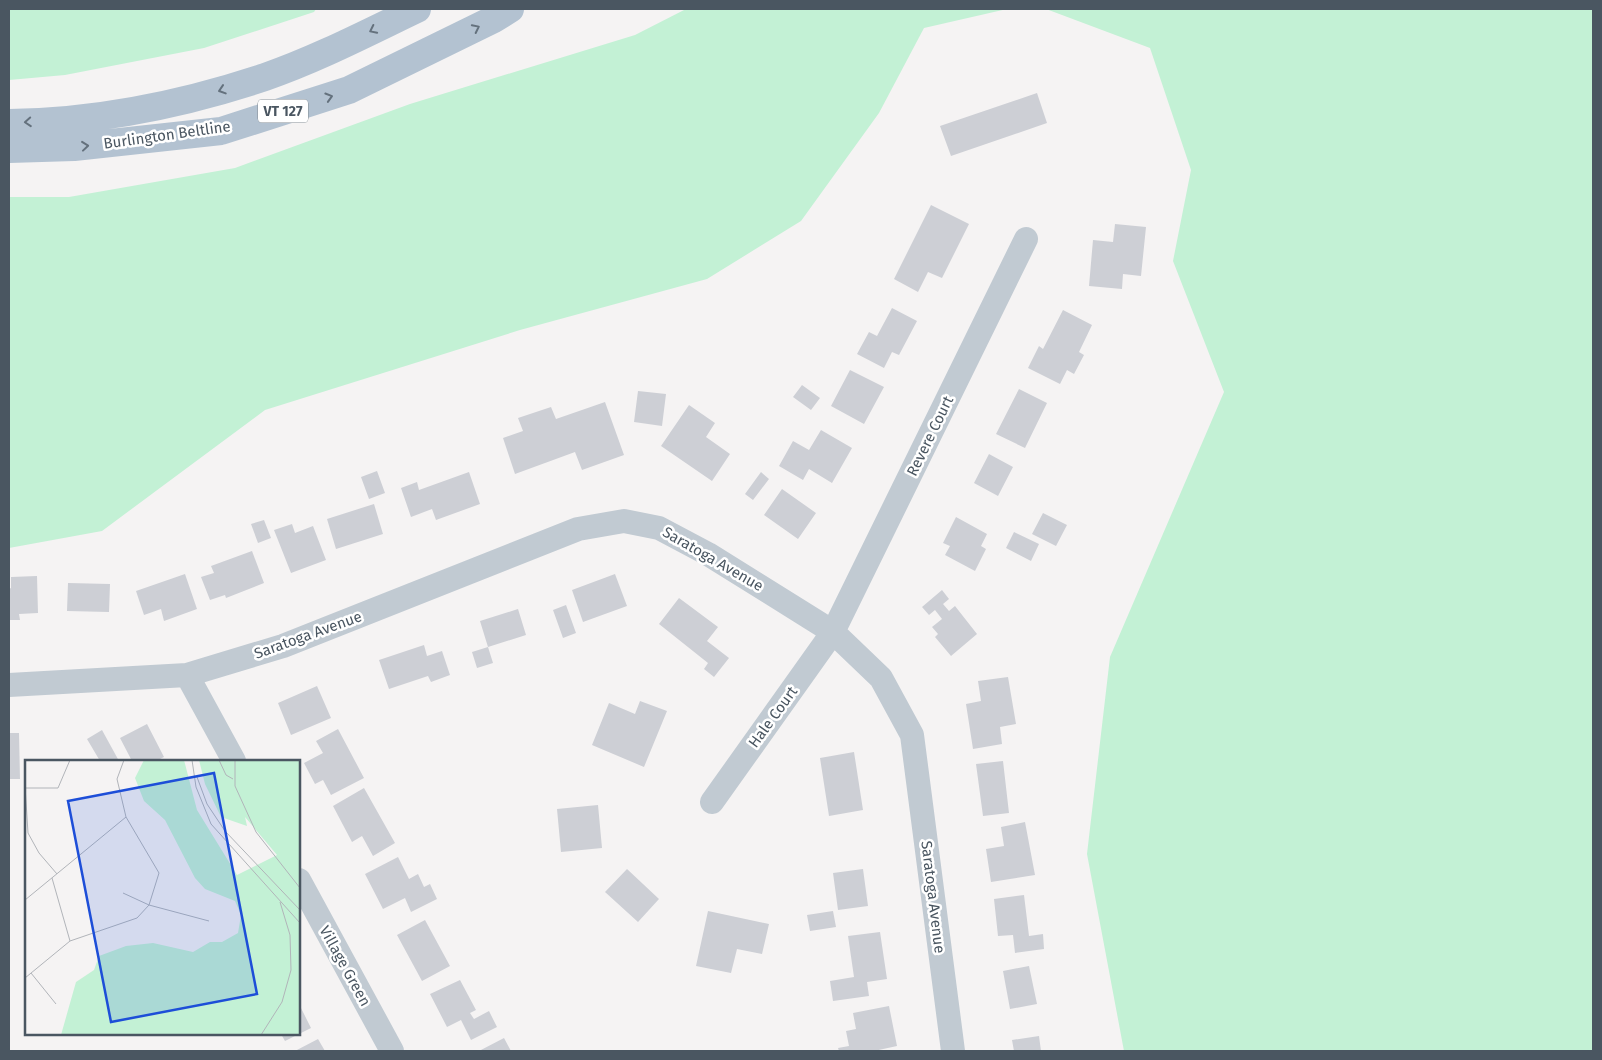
<svg xmlns="http://www.w3.org/2000/svg" width="1602" height="1060" viewBox="0 0 1602 1060" font-family="'Fira Sans',sans-serif">
<style>
.green{fill:#c3f1d5}
.building{fill:#cdcfd5}
.lines{fill:none;stroke-linecap:round;stroke-linejoin:round}
.street{stroke:#c1cad2;stroke-width:24}
.primary{stroke:#b3c2d1;stroke-width:28}
.oneway{stroke:#64717d}
.labels{text-anchor:middle;dominant-baseline:central;stroke-width:5;stroke-linejoin:round;paint-order:stroke}
.shield{fill:#fff;stroke:#808990;stroke-width:1}
.shield-label{font-size:14px;font-weight:bold;fill:#4a5661}
.street-label{font-size:15px;fill:#4a5661;stroke:#fff}
.inset-road{fill:none;stroke:#b1b4b9;stroke-width:1}
.view{fill:#1d4ed8;fill-opacity:0.15;stroke:#1d4ed8;stroke-width:2.5}
.inset-edge{fill:none;stroke:#4a5661;stroke-width:2.5}
</style>
<rect width="100%" height="100%" fill="#f5f3f3"/>
<path class="green" d="M9 9H316L314 12 204 48 65 75 9 80Z
M686 9H1007L924 28 879 113 801 221 707 279 520 330 265 410 102 531 9 548V197H69L235 168 410 104 635 35Z
M1046 9H1593V1051H1124L1087 854 1110 657 1224 392 1173 261 1191 170 1150 48Z"/>
<path class="building" d="M1037 93 1047 123 951 156 940 126Z
M931 205 969 224 942 278 928 272 918 292 894 279Z
M1115 224 1146 227 1141 276 1123 274 1122 289 1089 286 1093 240 1113 242Z
M892 308 917 321 899 355 892 352 884 368 857 354 869 332 877 336Z
M1063 310 1092 325 1079 352 1084 355 1074 374 1067 370 1060 384 1028 368 1039 346 1043 349Z
M850 370 884 387 864 424 831 406Z
M802 385 820 398 811 410 793 397Z
M1019 389 1047 403 1025 448 996 434Z
M638 391 666 394 662 426 634 422Z
M605 402 624 455 582 470 575 452 515 474 503 438 523 431 518 418 551 407 556 419Z
M689 405 715 423 706 437 730 454 712 481 661 446Z
M821 430 852 448 832 483 809 469 803 480 779 466 793 441 809 450Z
M989 454 1013 467 998 496 974 483Z
M377 471 385 493 369 499 361 477Z
M469 472 480 504 436 520 432 509 411 517 401 488 417 482 419 490Z
M761 472 769 479 753 500 745 494Z
M782 489 816 513 798 539 764 515Z
M374 504 383 534 336 549 327 519Z
M1043 513 1067 525 1056 546 1032 534Z
M956 517 987 534 981 546 986 549 975 571 945 555 950 546 943 543Z
M264 520 271 538 258 543 251 524Z
M292 524 295 533 313 526 326 560 291 573 274 530Z
M1014 532 1039 544 1031 561 1006 548Z
M252 551 264 583 226 598 225 595 210 600 201 577 214 573 211 566Z
M185 574 197 609 164 621 161 609 144 615 136 591Z
M615 574 627 606 583 622 572 590Z
M37 576 38 613 19 614 20 620H9V589L11 588V577Z
M68 583 110 584 109 612 67 611Z
M942 590 949 599 943 604 949 611 955 606 977 634 951 656 935 637 938 634 932 627 942 619 935 610 929 615 922 607Z
M679 598 718 627 707 641 729 658 714 677 704 669 708 663 659 624Z
M566 605 576 633 563 638 553 610Z
M518 609 526 635 488 647 480 621Z
M424 645 427 656 442 651 450 675 431 682 428 676 389 689 379 660Z
M488 647 493 663 477 668 472 652Z
M1008 677 1016 724 1000 727 1002 744 973 749 966 704 981 701 978 681Z
M317 686 331 718 291 735 278 703Z
M640 701 667 711 644 767 592 745 609 703 635 714Z
M147 724 164 757 156 761H132L120 738Z
M338 729 364 778 331 795 323 780 315 784 304 763 323 753 316 741Z
M102 730 119 761H100L87 739Z
M9 733H19L20 779H9Z
M854 752 863 810 829 816 820 758Z
M1003 761 1009 813 983 816 976 764Z
M364 788 395 843 373 856 362 836 352 842 333 806Z
M598 805 602 848 561 852 557 809Z
M1025 822 1035 875 991 882 986 849 1004 846 1001 827Z
M398 857 409 879 418 874 424 887 430 884 437 899 411 912 405 898 383 909 365 874Z
M627 869 659 899 638 922 605 892Z
M863 869 868 906 838 910 833 873Z
M1024 895 1029 936 1043 934 1044 949 1015 953 1013 935 998 936 994 899Z
M708 911 769 924 762 954 737 949 731 973 696 966Z
M833 911 836 927 810 931 807 915Z
M425 920 450 966 422 981 397 935Z
M880 932 887 979 867 982 869 996 833 1001 830 981 854 977 848 936Z
M1029 966 1037 1004 1010 1009 1003 971Z
M460 980 476 1010 470 1013 474 1019 489 1011 497 1027 471 1040 461 1020 447 1027 430 994Z
M299 1004 311 1028 285 1041 281 1034H299Z
M889 1006 897 1046 874 1051H839L838 1048 849 1046 846 1031 856 1029 853 1013Z
M1039 1036 1041 1051H1014L1012 1040Z
M504 1038 511 1051H479Z
M318 1039 325 1051H295Z"/>
<g class="lines">
<path class="street" d="M187 675 234 761
M9 685 187 675 283 646 578 529 624 521 659 528 708 554 833 632 881 678 912 735 953 1051
M712 802 833 632 1026 239
M299 880 392 1051"/>
<path class="primary" d="M9 123C94 122 184 104 265 77 317 59 367 33 417 9
M9 149 74 147 221 131 349 90 494 19 510 9"/>
</g>
<defs><path id="oneway-chevron" d="M-2-3.5L2.5 0L-2 3.5" fill="none" stroke-width="1.6" stroke-linecap="round" stroke-linejoin="round" transform="scale(1.25)"/></defs>
<g class="oneway">
<use href="#oneway-chevron" transform="translate(476 28) rotate(-26)"/>
<use href="#oneway-chevron" transform="translate(373 30) rotate(154)"/>
<use href="#oneway-chevron" transform="translate(222 90) rotate(162)"/>
<use href="#oneway-chevron" transform="translate(329 97) rotate(-17)"/>
<use href="#oneway-chevron" transform="translate(28 122) rotate(176)"/>
<use href="#oneway-chevron" transform="translate(85 146) rotate(-6)"/>
</g>
<g class="labels">
<rect class="shield" x="258" y="99.5" width="50" height="23" rx="4"/>
<g class="shield-label">
<text x="283" y="111">VT 127</text>
</g>
<g class="street-label">
<text transform="translate(167 135) rotate(-8)">Burlington Beltline</text>
<text transform="translate(930 436) rotate(-64)">Revere Court</text>
<text transform="translate(713 559) rotate(30)">Saratoga Avenue</text>
<text transform="translate(308 635) rotate(-20)">Saratoga Avenue</text>
<text transform="translate(773 717) rotate(-54)">Hale Court</text>
<text transform="translate(933 897) rotate(83)">Saratoga Avenue</text>
<text transform="translate(345 966) rotate(61)">Village Green</text>
</g>
</g>
<g transform="translate(25 760)">
<rect width="275" height="275" fill="#f5f3f3"/>
<path d="M119 0H159L172 50 212 115 252 95 220 57 222 66 196 57 180 24 174 0H275V275H36L51 222 69 210 74 196 101 186 128 183 168 192 185 182H197L213 173 216 155 210 141 180 129 170 118 140 60 119 41 110 18Z" fill="#c3f1d5"/>
<path class="inset-road" d="M167 0 171 27 186 64 275 163M194 0 201 15 208 19M210 0V26L231 72 275 128M172 17 182 44 200 71 275 150M0 26 3 73 14 93 32 114M0 28H33L45 0M27 118 45 181M98 133 124 145 184 161M0 140 101 57M6 213 31 244M0 218 45 181 112 158 124 145 134 113 101 57 92 19 99 0M236 275 257 242 266 210 265 175 255 142"/>
<path class="view" d="M189 13 232 234 86 262 43 41Z"/>
<rect width="275" height="275" class="inset-edge"/>
</g>
<rect width="1602" height="1060" fill="none" stroke="#4a5661" stroke-width="20"/>
</svg>
